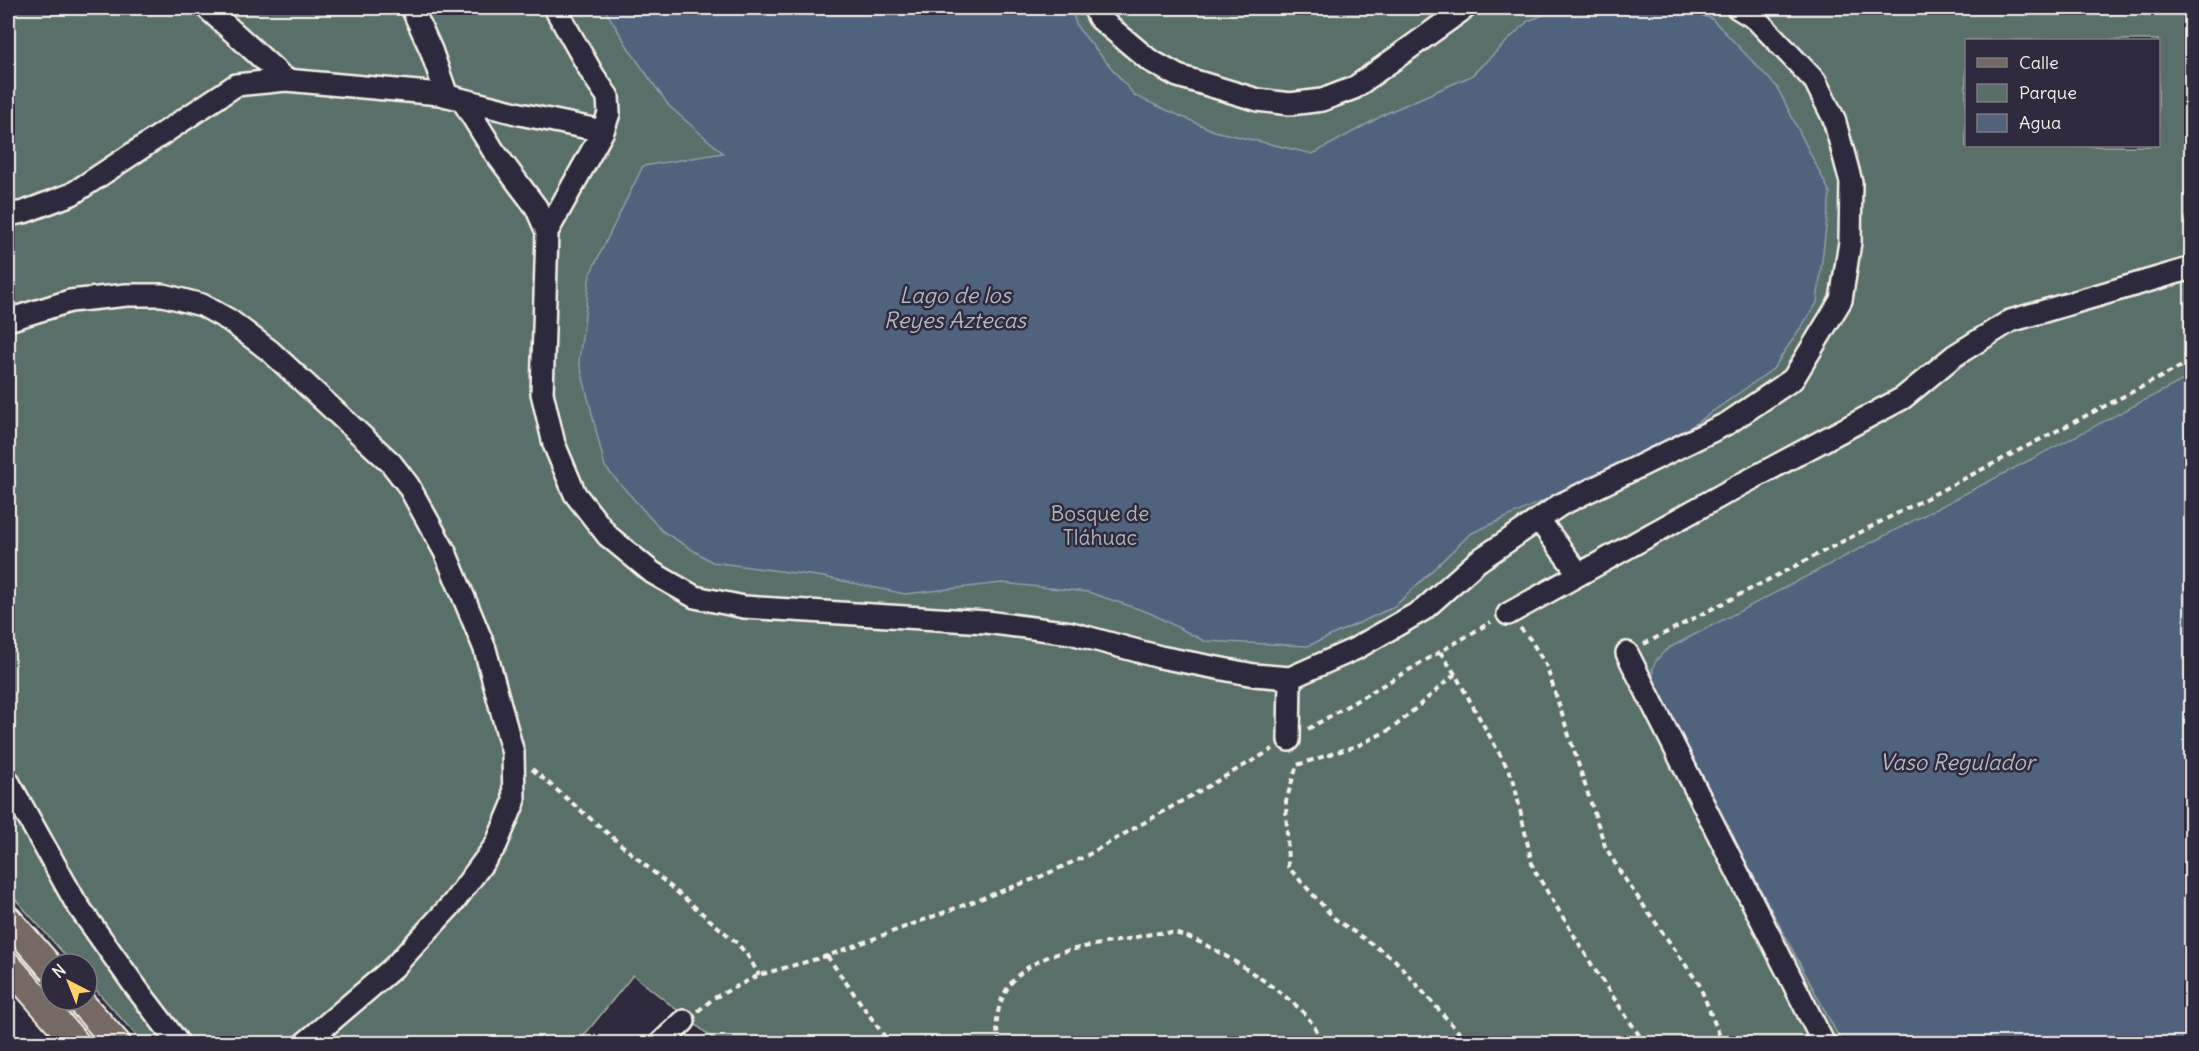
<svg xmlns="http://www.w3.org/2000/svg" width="2199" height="1051" viewBox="0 0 2199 1051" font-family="Delius,sans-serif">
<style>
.green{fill:#586f69;stroke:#a6b0a8;stroke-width:1.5;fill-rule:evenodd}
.water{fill:#50637b;stroke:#929ca7;stroke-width:1.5}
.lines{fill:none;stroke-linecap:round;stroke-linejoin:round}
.minor-casing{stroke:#f4f1e8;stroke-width:26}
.major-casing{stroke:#f4f1e8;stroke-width:30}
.path{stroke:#f4f1e8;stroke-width:4;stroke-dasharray:6 4.5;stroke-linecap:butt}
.minor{stroke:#2f2a3d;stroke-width:21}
.major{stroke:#766964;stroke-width:26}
.labels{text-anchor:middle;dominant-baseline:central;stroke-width:5;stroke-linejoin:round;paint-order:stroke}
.park-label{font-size:21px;fill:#aeb6af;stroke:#2f2a3d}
.water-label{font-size:22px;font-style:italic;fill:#b2b8bc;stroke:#2f2a3d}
</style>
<rect width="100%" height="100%" fill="#2f2a3d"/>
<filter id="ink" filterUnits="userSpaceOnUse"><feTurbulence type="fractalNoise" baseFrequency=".0167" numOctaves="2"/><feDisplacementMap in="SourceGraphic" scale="12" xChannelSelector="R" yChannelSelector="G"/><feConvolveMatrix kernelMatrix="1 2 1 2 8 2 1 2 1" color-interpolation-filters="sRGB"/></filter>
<g filter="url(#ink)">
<path class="green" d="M8 8H2191V1043L720 1044 633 975 578 1043H143L87 980V964H73L8 891ZM1966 40H2158V146H1966Z"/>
<path class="water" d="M604 8H1070L1078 28 1135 96 1214 131 1313 154 1387 113 1471 76 1528 21 1561 8H1670L1711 18 1777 87 1830 193 1817 303 1773 369 1665 445 1470 534 1394 607 1308 646 1204 641 1150 613 1088 592 1002 583 905 594 824 577 712 562 662 531 605 467 579 361 590 274 643 166 723 153 669 106 631 52Z
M2191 376V1043H1842L1655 691C1651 668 1650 663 1669 648Z"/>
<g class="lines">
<g class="minor-casing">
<path id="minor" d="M207 8 286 80
M412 8 431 50 447 96
M1094 8 1099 18 1149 60 1178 76 1258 100 1290 104 1322 100 1354 88 1465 8
M463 101 493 150 536 207 547 232 542 393 554 444 575 494 608 536 653 573 695 597 744 607 986 622 1071 633 1160 657 1254 675 1290 678 1355 649 1423 610 1478 561 1560 505 1728 423 1793 379 1841 300 1850 242 1851 182 1834 119 1815 81 1756 19 1738 8
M8 215 24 212 72 194 236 85 286 80 440 94 520 114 603 131
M547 232 603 131 609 113 608 97 593 75 555 8
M8 320 70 301 127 295H163L202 305 229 320 270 351 391 463 408 485 445 552 485 649 513 753 514 802 496 845 453 903 394 967 304 1044
M1539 520 1579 574
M1508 614 1740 485 1903 398 1954 356 2010 321 2192 268
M1627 653 1824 1044
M1289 740 1290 678
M8 781 76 903 134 985 179 1044
M660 1044 684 1021"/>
</g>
<g class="major-casing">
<path id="major" d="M8 919 51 968
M8 965 77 1044
M79 1000 118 1044"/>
</g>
<path class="path" d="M1520 628 1530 639 1546 665 1605 846 1622 875 1699 984 1723 1044
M1644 644 2192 361
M1440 652 1455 674 1513 778 1533 868 1595 970 1645 1044
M1455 674 1393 728 1359 745 1297 765 1286 801 1288 867 1335 919 1394 959 1469 1044
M1308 729 1491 622
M532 769 737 943 748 956 759 975
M827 956 890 1044
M698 1011 714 998 759 975 827 956 1042 876 1084 857 1273 749
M1000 1044C996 1032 996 1019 999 1008 1013 955 1072 949 1118 941 1135 938 1156 931 1172 933 1201 935 1283 991 1304 1013 1312 1022 1318 1032 1323 1044"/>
<use href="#minor" class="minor"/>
<use href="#major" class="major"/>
</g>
</g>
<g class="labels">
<g class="park-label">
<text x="1100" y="513">Bosque de<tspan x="1100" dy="24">Tláhuac</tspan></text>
</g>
<g class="water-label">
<text x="955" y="295">Lago de los<tspan x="955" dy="25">Reyes Aztecas</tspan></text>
<text x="1957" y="762">Vaso Regulador</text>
</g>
</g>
<rect width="2199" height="1051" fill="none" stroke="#2f2a3d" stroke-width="30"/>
<rect x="15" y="15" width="2169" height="1021" fill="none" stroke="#f4f1e8" stroke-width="2" filter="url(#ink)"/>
<rect x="1965" y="39" width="195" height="108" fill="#2f2a3d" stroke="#7e7a81" stroke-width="1.5"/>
<rect x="1977" y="58" width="30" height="9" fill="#766964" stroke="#7e7a81" stroke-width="1.5"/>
<text x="2019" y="69" font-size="18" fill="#f4f1e8">Calle</text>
<rect x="1977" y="84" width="30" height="18" fill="#586f69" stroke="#7e7a81" stroke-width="1.5"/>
<text x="2019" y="99" font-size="18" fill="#f4f1e8">Parque</text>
<rect x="1977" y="114" width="30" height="18" fill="#50637b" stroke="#7e7a81" stroke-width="1.5"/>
<text x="2019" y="129" font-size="18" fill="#f4f1e8">Agua</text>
<g transform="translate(69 982) rotate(318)"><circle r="28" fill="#2f2a3d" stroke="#7e7a81" stroke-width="1.5"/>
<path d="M0-4.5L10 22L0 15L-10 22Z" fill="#ffd166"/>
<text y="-9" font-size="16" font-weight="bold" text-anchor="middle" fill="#f4f1e8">N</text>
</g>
</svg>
